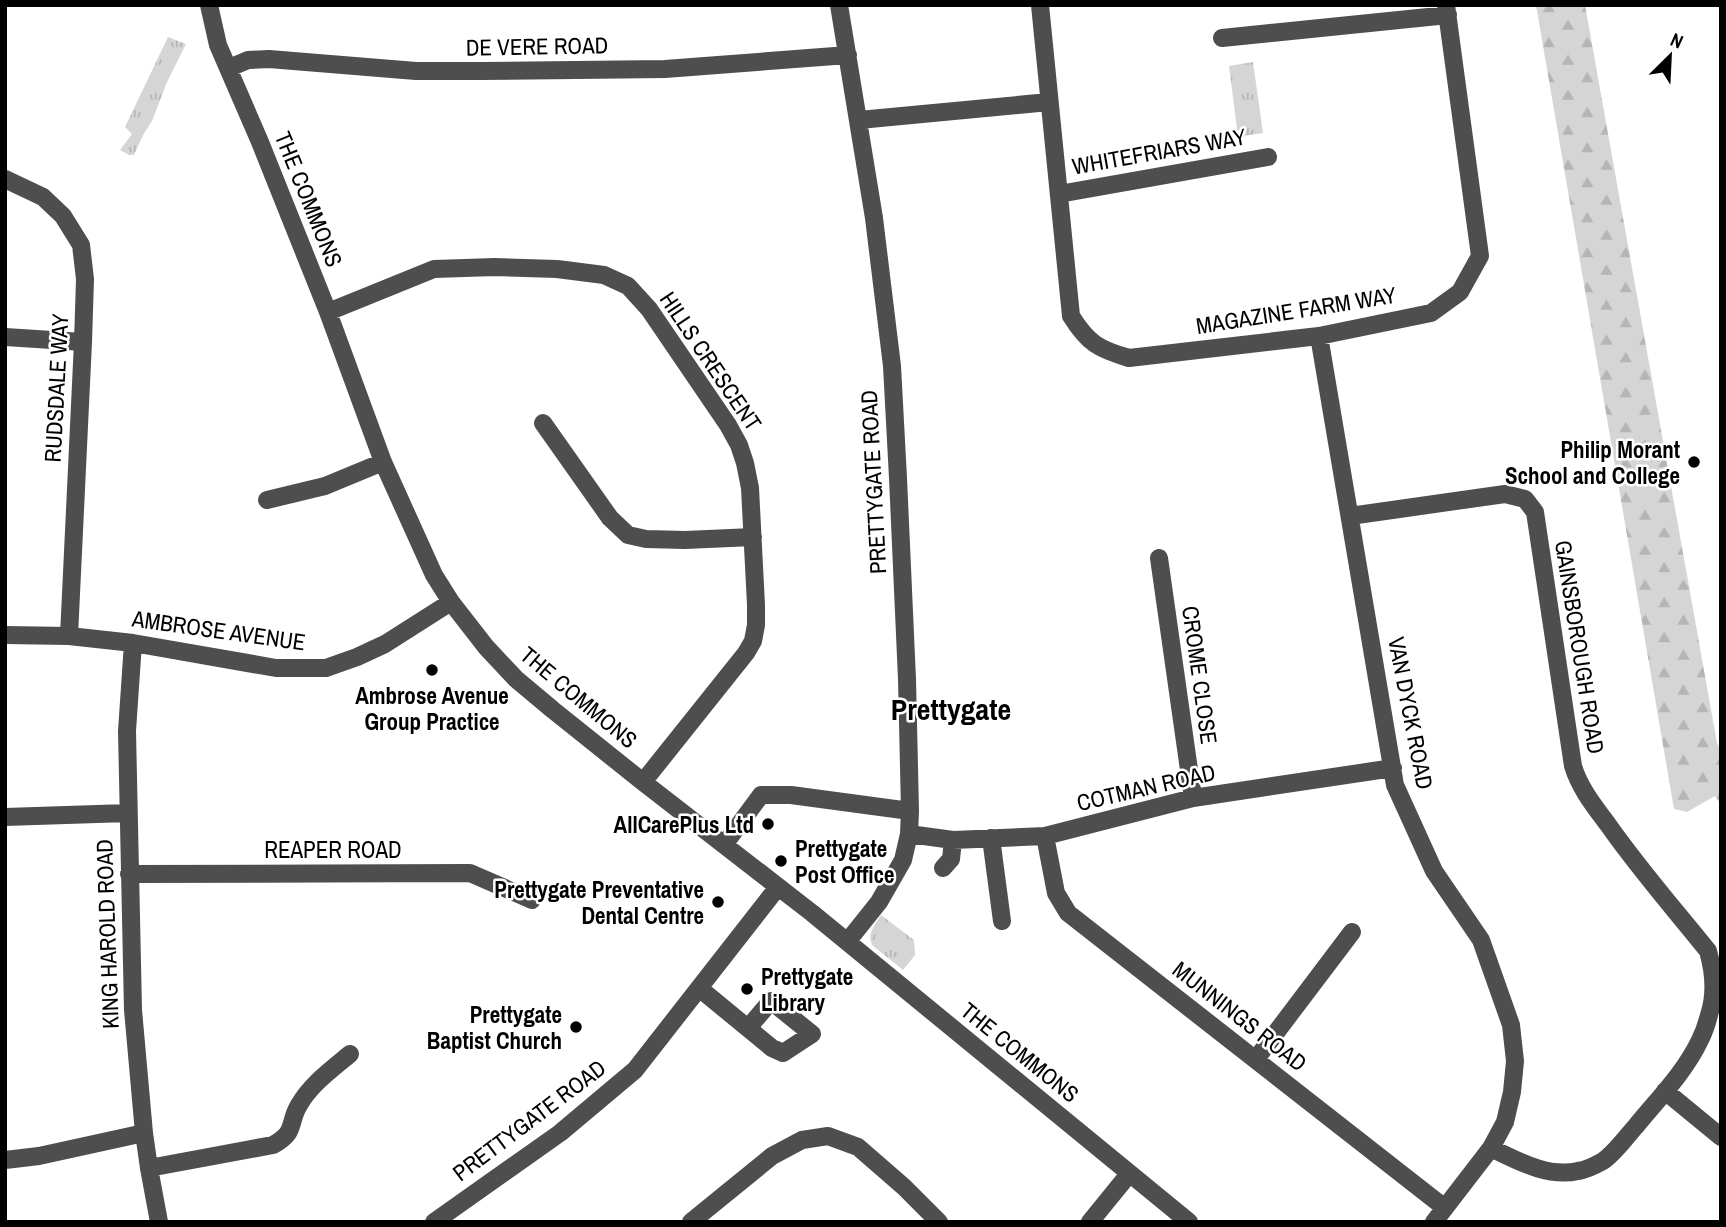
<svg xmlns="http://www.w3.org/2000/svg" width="1726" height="1227" viewBox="0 0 1726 1227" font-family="'Archivo Narrow',sans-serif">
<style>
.grass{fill:url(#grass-tufts)}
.forest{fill:url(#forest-firs)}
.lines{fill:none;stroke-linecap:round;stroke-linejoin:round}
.minor{stroke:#4e4e4e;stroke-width:18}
.poi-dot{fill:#000;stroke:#fff;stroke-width:2.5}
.labels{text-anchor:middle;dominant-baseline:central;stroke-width:5;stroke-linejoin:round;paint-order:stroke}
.street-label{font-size:23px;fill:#000;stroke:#fff}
.poi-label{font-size:23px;font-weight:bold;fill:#000;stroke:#fff;text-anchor:end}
.district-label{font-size:30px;font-weight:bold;fill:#000;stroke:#fff}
</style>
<defs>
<pattern id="grass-tufts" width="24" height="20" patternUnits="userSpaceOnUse" patternTransform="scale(1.75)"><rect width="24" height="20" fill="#d5d5d5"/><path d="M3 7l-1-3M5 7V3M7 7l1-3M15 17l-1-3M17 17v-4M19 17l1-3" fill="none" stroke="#b5b5b5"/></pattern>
<pattern id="forest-firs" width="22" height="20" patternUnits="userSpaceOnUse" patternTransform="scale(1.75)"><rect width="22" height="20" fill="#d5d5d5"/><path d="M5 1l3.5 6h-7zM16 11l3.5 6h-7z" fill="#b5b5b5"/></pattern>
</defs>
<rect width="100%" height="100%" fill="#fff"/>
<path class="grass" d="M168 37 186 44 167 82 152 121 143 135 134 155H129L120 150 132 134 125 127Z
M1253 62 1263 133 1238 137 1229 66Z
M881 915 914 940 915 955 903 970 873 946C866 934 875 925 881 915Z"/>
<path class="forest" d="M1536 5H1585L1717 743 1721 751V805L1715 796 1687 812 1674 809Z"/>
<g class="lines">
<path class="minor" d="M209 5 218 45 260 142 328 312 383 462 434 575 451 602 486 647 516 679 553 710 643 782 812 913 1189 1222
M839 5 874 218 892 366 898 478 907 679 910 811 909 834 903 860 879 902 847 942
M1040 5 1071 316C1088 343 1098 349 1129 358L1319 336 1431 313 1460 292 1480 256 1446 5
M1222 38 1448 15
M229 68 248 60 269 59 416 71H480L665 69 848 55
M859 120 1049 102
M5 179 43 197 63 216 81 245 85 279 83 342 69 636
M1059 194 1268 157
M328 312 434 269 495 267 557 269 604 275 628 286 649 309 728 425 739 445 745 463 750 488 756 605V625L753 641 746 653 643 782
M1319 336 1395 785 1434 871 1481 940 1511 1025 1515 1061 1512 1092 1505 1122 1491 1148 1434 1222
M5 337 83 342
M543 423 610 518 628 535 646 539 685 540 753 537
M267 500 325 486 383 462
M1350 516 1505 494 1525 499 1535 512 1573 766C1580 789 1595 807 1609 826 1640 870 1675 910 1708 951 1714 972 1716 994 1709 1015 1707 1023 1704 1032 1700 1040 1685 1072 1658 1099 1636 1126 1626 1137 1615 1153 1603 1161 1596 1165 1585 1170 1578 1171 1548 1178 1518 1161 1491 1148
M1159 558 1193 798
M5 635 69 636 133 643 276 668H326L357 657 385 644 451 602
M133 643 127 731 133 1010 144 1133 149 1168 159 1222
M5 817 128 813
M909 834 953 840 1045 836 1193 798 1393 768
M1045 836 1056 893 1068 913 1445 1208
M991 838 1002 921
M724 845 761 795H791L910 811
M943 868 951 859 953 840
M129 874 470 873 532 900
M699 988 772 1048 783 1053 812 1034 771 1001 748 1028
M1256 1059 1352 932
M1665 1091 1721 1137
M5 1160 39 1156 144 1133
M149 1168 273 1145C297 1132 288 1123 299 1105 311 1084 332 1069 350 1054
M434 1222 560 1133 635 1070 778 887
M691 1222 772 1156 802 1140 828 1136 858 1147 904 1187 939 1222
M1090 1222 1129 1174"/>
</g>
<g class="poi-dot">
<circle cx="1694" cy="462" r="7"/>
<circle cx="432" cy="670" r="7"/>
<circle cx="768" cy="824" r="7"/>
<circle cx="781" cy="861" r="7"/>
<circle cx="718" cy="902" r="7"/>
<circle cx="747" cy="989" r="7"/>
<circle cx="576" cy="1027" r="7"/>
</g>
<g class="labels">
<g class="street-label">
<text transform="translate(537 46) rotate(-1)">DE VERE ROAD</text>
<text transform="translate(1159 151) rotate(-10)">WHITEFRIARS WAY</text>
<text transform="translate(309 199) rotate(68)">THE COMMONS</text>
<text transform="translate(1296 310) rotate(-9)">MAGAZINE FARM WAY</text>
<text transform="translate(711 361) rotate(56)">HILLS CRESCENT</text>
<text transform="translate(56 388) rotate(-87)">RUDSDALE WAY</text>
<text transform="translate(873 482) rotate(-93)">PRETTYGATE ROAD</text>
<text transform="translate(219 630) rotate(8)">AMBROSE AVENUE</text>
<text transform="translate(1580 647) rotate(81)">GAINSBOROUGH ROAD</text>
<text transform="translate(1200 675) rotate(82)">CROME CLOSE</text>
<text transform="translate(579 697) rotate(40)">THE COMMONS</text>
<text transform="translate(1411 713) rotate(79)">VAN DYCK ROAD</text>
<text transform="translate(1146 787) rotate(-13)">COTMAN ROAD</text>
<text x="333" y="849">REAPER ROAD</text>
<text transform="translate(107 934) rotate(-92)">KING HAROLD ROAD</text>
<text transform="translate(1240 1016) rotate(38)">MUNNINGS ROAD</text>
<text transform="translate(1020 1052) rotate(39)">THE COMMONS</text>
<text transform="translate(529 1120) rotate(-37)">PRETTYGATE ROAD</text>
</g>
<g class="poi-label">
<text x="1680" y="449">Philip Morant<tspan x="1680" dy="26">School and College</tspan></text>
<text x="432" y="695" text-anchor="middle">Ambrose Avenue<tspan x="432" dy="26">Group Practice</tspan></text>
<text x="754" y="824">AllCarePlus Ltd</text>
<text x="795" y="848" text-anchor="start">Prettygate<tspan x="795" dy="26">Post Office</tspan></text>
<text x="704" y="889">Prettygate Preventative<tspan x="704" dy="26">Dental Centre</tspan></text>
<text x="761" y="976" text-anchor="start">Prettygate<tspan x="761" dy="26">Library</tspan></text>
<text x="562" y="1014">Prettygate<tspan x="562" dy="26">Baptist Church</tspan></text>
</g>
<g class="district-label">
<text x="951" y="709">Prettygate</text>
</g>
</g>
<rect width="1726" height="1227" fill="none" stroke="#000000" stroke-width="14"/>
<g transform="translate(1670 56) rotate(24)" stroke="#ffffff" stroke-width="5" paint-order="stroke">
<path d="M0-5L12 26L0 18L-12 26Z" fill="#000000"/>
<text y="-10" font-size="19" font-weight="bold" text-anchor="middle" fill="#000000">N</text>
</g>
</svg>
